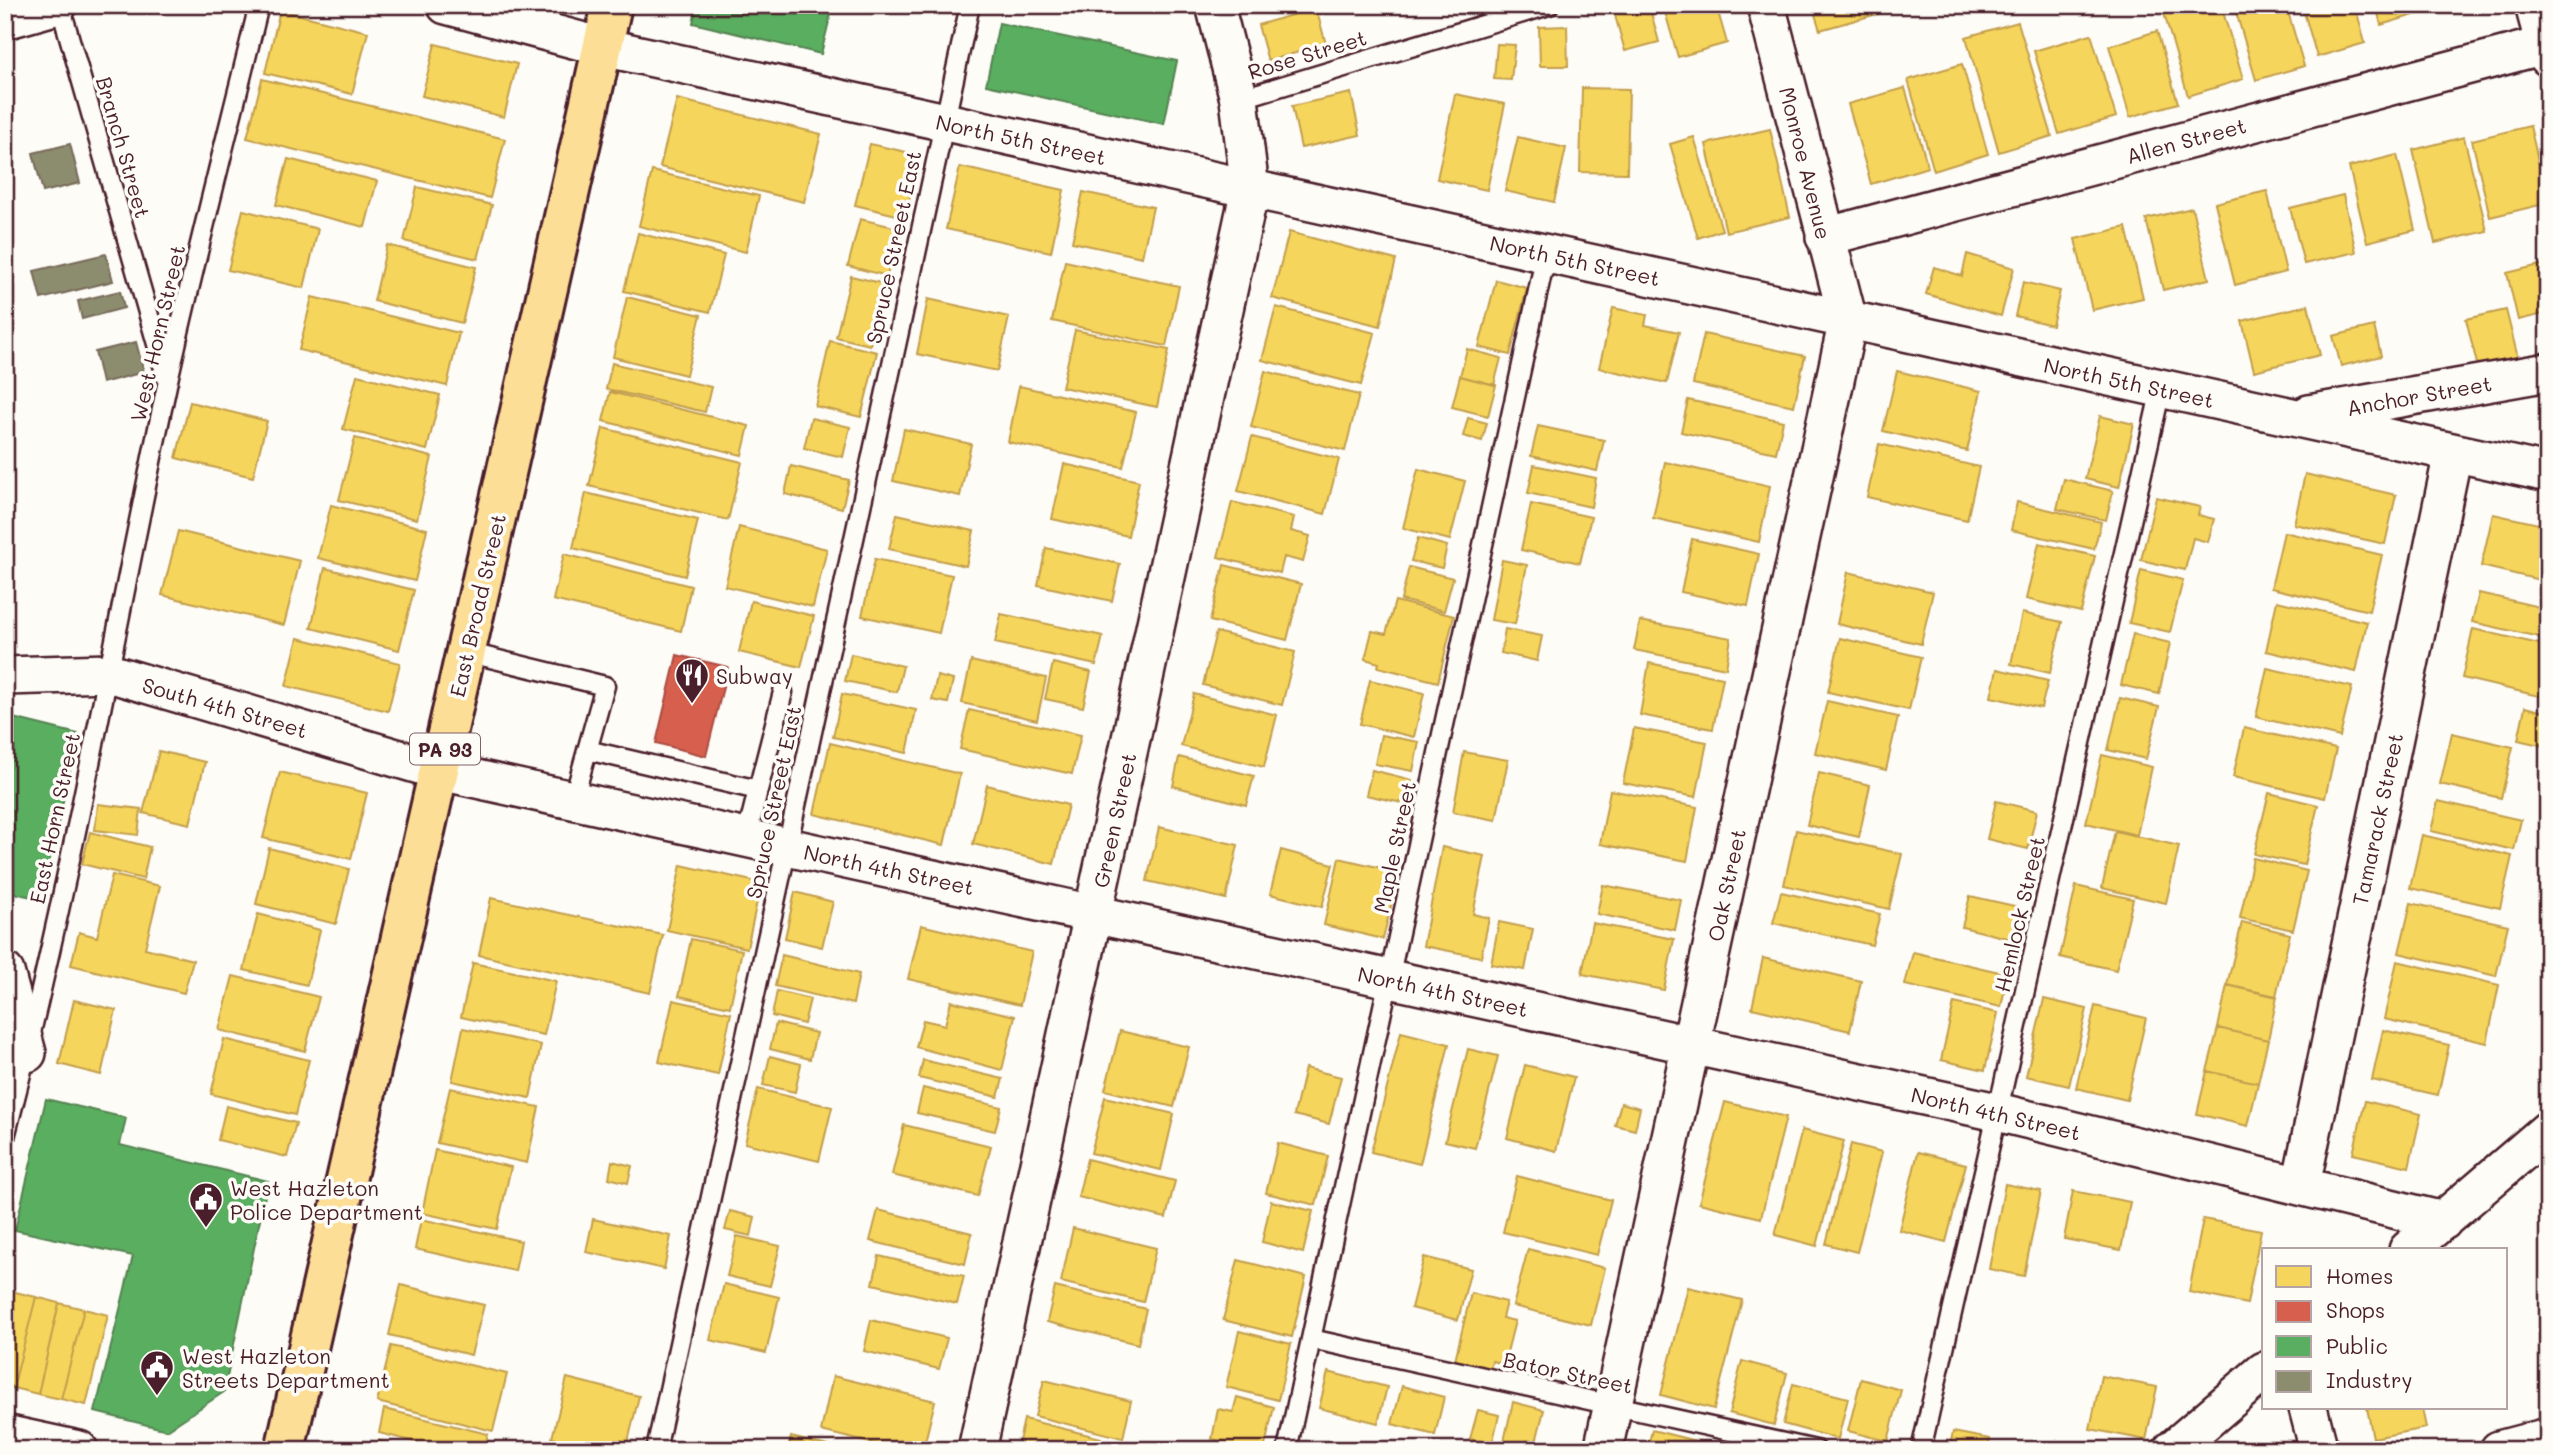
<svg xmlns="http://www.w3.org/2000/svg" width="2553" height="1455" viewBox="0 0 2553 1455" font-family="Mali,sans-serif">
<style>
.homes{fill:#f6d55c;stroke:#c29e4d;stroke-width:2}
.shops{fill:#d6604d;stroke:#ac4c43;stroke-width:2}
.public{fill:#5aae61;stroke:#558351;stroke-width:2}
.industry{fill:#8c8c6e;stroke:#786b5a;stroke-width:2}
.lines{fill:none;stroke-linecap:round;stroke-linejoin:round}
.lane-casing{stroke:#4a1f2b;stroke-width:23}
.street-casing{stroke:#4a1f2b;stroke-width:42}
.highway-casing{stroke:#4a1f2b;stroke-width:44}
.lane{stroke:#fdfcf7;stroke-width:18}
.street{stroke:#fdfcf7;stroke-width:37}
.highway{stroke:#fcde96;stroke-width:38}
.labels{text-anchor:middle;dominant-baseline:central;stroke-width:7;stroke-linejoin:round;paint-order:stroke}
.shield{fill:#fdfcf7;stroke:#806168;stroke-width:2}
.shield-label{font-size:19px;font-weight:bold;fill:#4a1f2b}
.street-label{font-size:21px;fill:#4a1f2b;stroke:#fdfcf7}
.poi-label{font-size:21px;fill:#4a1f2b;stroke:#fdfcf7;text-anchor:start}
</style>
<rect width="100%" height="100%" fill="#fdfcf7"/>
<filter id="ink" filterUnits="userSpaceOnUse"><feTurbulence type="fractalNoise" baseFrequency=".0143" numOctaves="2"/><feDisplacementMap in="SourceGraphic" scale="14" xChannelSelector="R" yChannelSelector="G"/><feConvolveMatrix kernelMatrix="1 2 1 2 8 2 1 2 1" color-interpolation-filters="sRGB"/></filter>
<g filter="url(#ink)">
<path class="homes" d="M1638 5H1649L1659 42 1625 51 1614 12Z
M1663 5H1716L1727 43 1678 57Z
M1812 5H1882L1884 12 1820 30Z
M2178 5H2221L2243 79 2188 96 2163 10Z
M2234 5H2286L2304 66 2256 80Z
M2302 5H2355L2365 43 2317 57Z
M2376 5H2447L2381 25Z
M1316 8 1326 44 1268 61 1258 25Z
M280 10 368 32 352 94 265 73Z
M2018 22 2052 136 1999 152 1966 37Z
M1567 26 1568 66H1540L1539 27Z
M2157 31 2178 103 2130 117 2109 46Z
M2091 34 2116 117 2059 134 2034 51Z
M435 44 517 64 504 117 422 96Z
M1497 44 1515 45 1511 80 1494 79Z
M1962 64 1988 154 1934 171 1908 80Z
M262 79 505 139 490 198 247 138Z
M1582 88 1629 89 1627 173 1580 172Z
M1905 88 1928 167 1871 184 1848 104Z
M1351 93 1360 135 1301 148 1292 106Z
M1455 94 1505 104 1487 190 1437 179Z
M677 99 821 134 804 202 660 167Z
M2530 126 2548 203 2490 217 2472 140Z
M1770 129 1790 217 1726 232 1706 144Z
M1518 137 1566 148 1554 202 1505 191Z
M1694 137 1722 230 1698 238 1670 144Z
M2464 137 2487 231 2435 243 2413 150Z
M870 144 920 155 905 217 855 205Z
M2397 155 2415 230 2367 242 2349 167Z
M288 159 377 181 365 227 276 205Z
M960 167 1064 190 1051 252 946 229Z
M652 171 759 196 746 252 639 226Z
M417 187 492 205 478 259 404 241Z
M2267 191 2286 272 2235 285 2215 203Z
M1083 192 1153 207 1142 257 1072 242Z
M2343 195 2356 252 2304 264 2290 208Z
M2192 208 2209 279 2163 290 2146 219Z
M243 210 318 229 304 288 228 270Z
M860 219 898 228 887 276 848 266Z
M2126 227 2143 298 2092 310 2075 239Z
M1289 232 1396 260 1380 326 1272 298Z
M638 233 724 255 710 312 624 291Z
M387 245 476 267 462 323 374 301Z
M1967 254 2014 268 2001 316 1926 294 1934 267 1962 276Z
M1065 261 1179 286 1166 346 1052 321Z
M2548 263V313L2518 320 2507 273Z
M851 276 885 284 870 345 836 337Z
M1496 280 1527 288 1510 355 1479 347Z
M2023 282 2060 291 2052 325 2015 316Z
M312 297 459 333 447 386 299 350Z
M627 297 701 315 686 375 613 357Z
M928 299 1009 317 997 371 917 354Z
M2308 305 2320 355 2254 371 2242 321Z
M1276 307 1375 333 1361 385 1262 360Z
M1613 308 1647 315 1645 325 1679 332 1667 383 1599 368Z
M2506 310 2519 362 2479 372 2466 319Z
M2374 326 2381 356 2341 366 2333 336Z
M1075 330 1169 350 1157 407 1062 387Z
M1704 334 1805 356 1794 406 1693 384Z
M830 341 877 352 861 417 815 406Z
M1467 349 1501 358 1494 385 1460 376Z
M612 363 711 387 705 412 606 389Z
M1265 371 1359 395 1345 451 1251 427Z
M1897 371 1981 391 1967 451 1883 431Z
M357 375 440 395 427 450 343 429Z
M1460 376 1496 385 1488 416 1452 407Z
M1019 386 1136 412 1123 467 1008 442Z
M610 392 749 426 742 455 603 421Z
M1688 400 1783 421 1776 453 1681 432Z
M190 402 267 421 253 477 176 458Z
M8 416 11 431 5 432V417Z
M2100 416 2134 424 2119 487 2085 479Z
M811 418 850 427 843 457 804 448Z
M1468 418 1487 423 1482 441 1463 436Z
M1538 426 1604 440 1597 471 1531 456Z
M603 428 742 462 728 520 589 486Z
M904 429 971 444 960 496 893 481Z
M1252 437 1339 459 1325 514 1238 491Z
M355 438 432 457 417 519 339 500Z
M1879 444 1979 467 1967 520 1867 497Z
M1665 462 1770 486 1759 542 1653 518Z
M1064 464 1139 481 1128 536 1052 519Z
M1534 465 1596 478 1591 507 1528 493Z
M791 466 849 480 842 508 785 494Z
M1418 469 1465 481 1450 540 1403 528Z
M2305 474 2396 495 2385 544 2294 524Z
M2064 479 2113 491 2106 520 2057 509Z
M586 493 698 520 685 576 573 548Z
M2156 497 2200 507 2198 515 2214 519 2208 542 2193 538 2185 570 2141 560Z
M1232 502 1294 517 1291 531 1310 536 1303 562 1284 557 1280 573 1218 557Z
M2017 502 2101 522 2094 549 2011 530Z
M1531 504 1591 517 1580 563 1521 550Z
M331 505 427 529 415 581 318 558Z
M897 514 974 531 966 566 889 549Z
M2493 514 2548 526V582L2481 566Z
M739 527 827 549 813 607 725 586Z
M178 531 300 561 284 625 162 595Z
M2284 532 2382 555 2369 611 2271 588Z
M1418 538 1447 546 1442 568 1411 561Z
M1692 539 1759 554 1748 606 1681 592Z
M2039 543 2095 556 2081 612 2026 599Z
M1046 548 1120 564 1112 601 1038 585Z
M564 554 691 586 681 631 553 600Z
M875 559 952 575 939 633 862 616Z
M1502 560 1527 565 1515 624 1491 620Z
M1224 565 1301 584 1287 640 1210 621Z
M1409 567 1453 578 1444 611 1401 600Z
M325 568 414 590 399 650 311 628Z
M2141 570 2183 580 2170 632 2129 623Z
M1848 572 1933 592 1921 644 1837 624Z
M2479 593 2548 609V639L2472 622Z
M751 601 814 616 801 667 739 652Z
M1395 601 1454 616 1438 682 1378 667 1379 663 1365 659 1372 631 1386 634Z
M2277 601 2367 622 2356 672 2266 651Z
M2022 613 2062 622 2050 673 2011 664Z
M1001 614 1103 636 1096 665 995 643Z
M1640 621 1731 638 1726 668 1634 650Z
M1505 629 1542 636 1537 661 1501 653Z
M2473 629 2548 646V674L2543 697 2462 678Z
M1216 632 1295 652 1282 705 1203 685Z
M2133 634 2170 643 2159 694 2121 685Z
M298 638 400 663 388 711 286 686Z
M1840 638 1921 657 1909 710 1828 692Z
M851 654 903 666 897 692 845 681Z
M971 661 1046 678 1037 720 962 703Z
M1053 663 1091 672 1083 707 1045 699Z
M1649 663 1723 678 1713 729 1640 715Z
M2267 668 2352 687 2340 737 2256 717Z
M1997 669 2048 681 2041 708 1991 697Z
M937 676 953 680 948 703 932 700Z
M1370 680 1424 693 1414 737 1360 724Z
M842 694 916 710 907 753 833 737Z
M1194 694 1277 715 1264 767 1181 746Z
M2120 698 2159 707 2146 759 2108 750Z
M1827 701 1898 717 1886 770 1815 753Z
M2525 707 2548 713V747L2518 740Z
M969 710 1081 735 1072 774 960 749Z
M1634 728 1707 742 1696 797 1623 783Z
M2244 728 2336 749 2325 798 2233 777Z
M2452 733 2513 747 2501 798 2440 784Z
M1381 735 1419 742 1413 771 1375 764Z
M830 743 960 774 944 845 814 814Z
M159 751 205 762 190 824 143 813Z
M1464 752 1508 760 1496 820 1453 812Z
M2102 755 2152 767 2137 835 2086 823Z
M1179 757 1254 776 1246 805 1173 786Z
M1372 770 1412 780 1407 804 1366 795Z
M280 772 367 793 351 859 263 838Z
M1819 773 1870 785 1859 837 1807 825Z
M987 785 1068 805 1054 864 973 844Z
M1610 790 1697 807 1687 861 1600 844Z
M2269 793 2318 805 2304 865 2254 854Z
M1996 801 2037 811 2028 849 1987 839Z
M2438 801 2521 820 2514 850 2431 831Z
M98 804 141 809 138 835 95 830Z
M1159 827 1238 845 1226 899 1147 881Z
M1796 830 1902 854 1889 909 1784 885Z
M2115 831 2179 846 2166 903 2102 888Z
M90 832 150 847 143 879 82 864Z
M2422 835 2512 856 2500 908 2410 888Z
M1442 847 1485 856 1473 914 1489 918 1481 957 1423 946Z
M269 848 349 869 336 924 256 904Z
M1281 850 1333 864 1322 907 1270 894Z
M1339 858 1399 872 1383 939 1324 925Z
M2253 858 2307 871 2293 930 2240 918Z
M681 865 761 883 747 948 667 930Z
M112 875 160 886 145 948 193 960 184 993 71 965 79 932 97 937Z
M1603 885 1681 900 1675 930 1597 914Z
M2076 886 2133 899 2116 970 2060 957Z
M795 892 833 902 822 947 785 938Z
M1781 892 1880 914 1872 945 1773 923Z
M1970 896 2019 907 2011 939 1962 927Z
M491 898 663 935 650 993 479 955Z
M2411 903 2508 925 2496 976 2399 953Z
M258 914 320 930 307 985 244 970Z
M1499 922 1533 929 1525 970 1491 964Z
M2242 922 2290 934 2276 996 2227 985Z
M1592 923 1674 939 1664 990 1582 974Z
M921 925 1032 952 1020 1005 908 979Z
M691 939 742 950 730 1007 679 996Z
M1913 952 2008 974 2001 1007 1905 985Z
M782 955 859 974 853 1004 775 986Z
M1763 958 1861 981 1850 1031 1752 1008Z
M2397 961 2499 985 2487 1043 2384 1019Z
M473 963 556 981 544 1035 461 1017Z
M233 976 319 997 305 1051 219 1030Z
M2227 985 2277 997 2268 1040 2218 1028Z
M777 991 810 999 804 1024 772 1016Z
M2044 999 2087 1009 2069 1086 2026 1076Z
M74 1000 116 1010 101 1075 59 1064Z
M673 1000 731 1013 718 1075 659 1062Z
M951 1001 1015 1016 1002 1070 916 1047 923 1020 945 1025Z
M1954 1003 1998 1013 1985 1070 1941 1060Z
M2095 1006 2146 1018 2127 1100 2076 1088Z
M776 1023 816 1033 810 1059 770 1049Z
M463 1028 541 1045 530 1098 452 1081Z
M2218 1028 2268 1040 2258 1083 2207 1071Z
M2383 1030 2449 1045 2438 1095 2372 1080Z
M1120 1031 1189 1047 1174 1107 1105 1090Z
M1401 1032 1449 1044 1420 1164 1371 1152Z
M224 1039 309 1060 295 1115 211 1094Z
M1468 1049 1498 1056 1475 1148 1445 1141Z
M770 1056 801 1064 795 1092 763 1085Z
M923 1060 1003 1079 998 1097 919 1078Z
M1525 1065 1574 1077 1556 1151 1507 1138Z
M1305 1068 1341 1077 1329 1124 1294 1115Z
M2207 1071 2258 1083 2248 1126 2197 1114Z
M450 1088 539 1107 527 1163 437 1143Z
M923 1088 1001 1107 995 1131 917 1113Z
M758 1089 832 1107 819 1161 745 1143Z
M1105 1097 1174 1114 1161 1170 1091 1153Z
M2365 1101 2421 1114 2409 1167 2353 1154Z
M1725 1102 1786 1117 1761 1218 1699 1203Z
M1621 1103 1640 1108 1635 1130 1615 1125Z
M226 1106 296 1123 287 1157 218 1140Z
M904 1125 991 1146 978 1196 892 1175Z
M1802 1130 1844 1141 1817 1246 1775 1235Z
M1278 1143 1328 1156 1316 1205 1266 1193Z
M1851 1144 1882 1152 1857 1252 1826 1244Z
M435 1150 511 1167 497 1229 422 1213Z
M1918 1152 1966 1164 1946 1242 1899 1230Z
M1087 1159 1175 1181 1166 1218 1078 1197Z
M612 1161 632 1166 628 1183 609 1178Z
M1517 1176 1611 1200 1597 1255 1503 1232Z
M2005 1184 2041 1191 2024 1276 1989 1269Z
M2073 1191 2130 1202 2121 1250 2064 1239Z
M1271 1201 1313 1211 1303 1253 1262 1242Z
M878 1210 972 1233 965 1264 870 1241Z
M730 1211 755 1217 751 1236 725 1230Z
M421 1219 521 1241 515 1271 415 1249Z
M593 1219 671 1236 664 1269 586 1252Z
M2203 1219 2261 1230 2247 1304 2189 1292Z
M1073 1228 1156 1248 1143 1302 1061 1282Z
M737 1236 780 1246 770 1286 727 1276Z
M1528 1249 1605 1268 1591 1325 1513 1306Z
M879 1256 964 1276 957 1304 873 1284Z
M1424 1257 1471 1269 1458 1320 1411 1308Z
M1238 1260 1306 1277 1292 1337 1223 1320Z
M724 1284 779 1297 766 1353 710 1340Z
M401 1285 484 1305 471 1355 389 1335Z
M1055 1287 1146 1309 1138 1344 1047 1322Z
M1688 1287 1742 1300 1714 1409 1661 1395Z
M5 1290 11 1291 5 1315Z
M11 1291 36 1297 13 1388 5 1386V1315Z
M1471 1293 1506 1302 1502 1318 1515 1321 1504 1364 1492 1361 1490 1368 1455 1360Z
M36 1297 59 1303 38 1394 13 1388Z
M59 1303 84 1309 61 1399 38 1394Z
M84 1309 108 1315 86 1405 61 1399Z
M871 1320 947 1338 939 1369 864 1351Z
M1239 1331 1291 1344 1278 1400 1226 1387Z
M391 1346 507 1374 493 1431 377 1402Z
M1742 1361 1787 1373 1774 1425 1729 1413Z
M1328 1372 1387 1387 1378 1423 1319 1408Z
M833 1376 935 1401 923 1450H899L821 1431Z
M2101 1376 2157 1387 2146 1440 2090 1429Z
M567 1378 639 1396 626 1450H600L552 1438Z
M1861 1379 1901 1390 1888 1441 1848 1431Z
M1044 1380 1131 1401 1123 1438 1035 1416Z
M1793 1384 1848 1398 1838 1439 1783 1424Z
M1402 1386 1444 1397 1435 1435 1392 1424Z
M1237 1397 1274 1407 1264 1450H1224L1226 1442 1212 1439 1218 1409 1233 1412Z
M1513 1402 1544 1410 1534 1450H1502Z
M2367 1408H2422L2426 1428 2373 1438Z
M384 1409 488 1434 484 1450H448L379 1433Z
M1478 1410 1499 1415 1492 1445 1470 1439Z
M1024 1419 1101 1438 1098 1450H1017Z
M1652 1430 1708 1444 1707 1450H1647Z
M1953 1432 1990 1439 1988 1450H1949Z
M791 1437 844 1450H788Z
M379 1441 415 1450H377Z
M1144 1443 1171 1450H1143Z"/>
<path class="shops" d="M677 655 728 667 706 756 656 743Z"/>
<path class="public" d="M697 5H833L821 54 693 23Z
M999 23 1177 61 1164 124 986 85Z
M5 716 78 734 41 899 5 891V846L11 822 5 821Z
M46 1099 126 1118 120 1145 268 1181 224 1392 167 1430 95 1412 133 1256 15 1230Z"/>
<path class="industry" d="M70 144 80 183 43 192 33 153Z
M106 254 113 281 41 299 34 271Z
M120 291 124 308 82 319 78 301Z
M136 342 144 372 102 383 95 352Z"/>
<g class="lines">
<g class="lane-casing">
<path id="lane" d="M60 5 167 379
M1239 99 1549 5
M466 652 605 686 573 801
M587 750 758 790 746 839
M758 790 783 692
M5 1137C70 888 114 635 167 385 195 258 228 132 259 5
M1311 1339 1816 1450
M656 1450 970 5
M1287 1450 1546 254
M1921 1450 2161 389"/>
</g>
<g class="street-casing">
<path id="street" d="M446 5 603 47 2548 473
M2534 5 2548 57
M5 20 58 5
M1825 237 2548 44
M2309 414 2548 372
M5 676 109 673 440 771 1997 1112 2443 1221
M5 972 27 1053
M2301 1185 2453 453
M2408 1250 2548 1130
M2308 1408 2319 1450
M5 1434 79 1450
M977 1450 1250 189 1239 99 1215 5
M1603 1450 1848 320 1766 5
M2172 1450 2264 1371
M2499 1450 2548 1437"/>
</g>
<g class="highway-casing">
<path id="highway" d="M285 1450 612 5"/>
</g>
<use href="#lane" class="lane"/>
<use href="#street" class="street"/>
<use href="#highway" class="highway"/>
</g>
</g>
<defs>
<g id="restaurant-pin" transform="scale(1.75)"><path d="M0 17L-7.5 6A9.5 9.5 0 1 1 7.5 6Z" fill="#4a1f2b" stroke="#fdfcf7"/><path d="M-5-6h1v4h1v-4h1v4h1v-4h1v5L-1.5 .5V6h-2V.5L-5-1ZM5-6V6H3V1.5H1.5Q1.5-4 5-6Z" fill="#fff"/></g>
<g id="civic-pin" transform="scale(1.75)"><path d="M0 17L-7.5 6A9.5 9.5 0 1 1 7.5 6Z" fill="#4a1f2b" stroke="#fdfcf7"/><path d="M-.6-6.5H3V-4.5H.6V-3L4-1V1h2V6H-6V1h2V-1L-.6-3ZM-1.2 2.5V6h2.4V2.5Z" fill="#fff"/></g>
</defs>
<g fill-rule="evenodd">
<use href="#restaurant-pin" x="692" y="675"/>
<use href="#civic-pin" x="206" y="1199"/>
<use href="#civic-pin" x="157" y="1367"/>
</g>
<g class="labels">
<rect class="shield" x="410" y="733.5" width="70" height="31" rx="5"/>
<g class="shield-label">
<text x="445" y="749">PA 93</text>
</g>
<g class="street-label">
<text transform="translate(1307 54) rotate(-17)">Rose Street</text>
<text transform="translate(1021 139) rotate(12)">North 5th Street</text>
<text transform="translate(2186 140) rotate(-15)">Allen Street</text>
<text transform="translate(124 147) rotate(74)">Branch Street</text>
<text transform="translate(1806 163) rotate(76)">Monroe Avenue</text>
<text transform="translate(893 247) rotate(-78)">Spruce Street East</text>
<text transform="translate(1575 260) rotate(12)">North 5th Street</text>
<text transform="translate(157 333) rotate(-77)">West Horn Street</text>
<text transform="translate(2129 382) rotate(12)">North 5th Street</text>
<text transform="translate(2419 395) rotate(-10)">Anchor Street</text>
<text transform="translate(477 605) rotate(-77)">East Broad Street</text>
<text transform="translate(225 707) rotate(16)">South 4th Street</text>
<text transform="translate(773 802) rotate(-78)">Spruce Street East</text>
<text transform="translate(54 818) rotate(-78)">East Horn Street</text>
<text transform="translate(2377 819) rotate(-78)">Tamarack Street</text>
<text transform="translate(1114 820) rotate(-78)">Green Street</text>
<text transform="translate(1394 847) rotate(-78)">Maple Street</text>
<text transform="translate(889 869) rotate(12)">North 4th Street</text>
<text transform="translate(1726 885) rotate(-78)">Oak Street</text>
<text transform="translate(2019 914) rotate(-77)">Hemlock Street</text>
<text transform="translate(1443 991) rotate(12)">North 4th Street</text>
<text transform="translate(1996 1113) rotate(13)">North 4th Street</text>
<text transform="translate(1568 1372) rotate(12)">Bator Street</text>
</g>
<g class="poi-label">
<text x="716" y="675">Subway</text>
<text x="230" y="1187">West Hazleton<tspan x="230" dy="24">Police Department</tspan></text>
<text x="182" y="1355">West Hazleton<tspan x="182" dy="24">Streets Department</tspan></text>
</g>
</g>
<rect width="2553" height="1455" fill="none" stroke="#fdfcf7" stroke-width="28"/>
<rect x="14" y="14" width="2525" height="1427" fill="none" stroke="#4a1f2b" stroke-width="2.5" filter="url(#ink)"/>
<rect x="2262" y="1248" width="245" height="161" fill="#fdfcf7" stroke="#b5a4a5" stroke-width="2"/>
<rect x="2276" y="1266" width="35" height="21" fill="#f6d55c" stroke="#b5a4a5" stroke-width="2"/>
<text x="2326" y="1284" font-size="21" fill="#4a1f2b">Homes</text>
<rect x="2276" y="1301" width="35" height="21" fill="#d6604d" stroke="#b5a4a5" stroke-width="2"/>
<text x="2326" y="1318" font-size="21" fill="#4a1f2b">Shops</text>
<rect x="2276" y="1336" width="35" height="21" fill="#5aae61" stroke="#b5a4a5" stroke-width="2"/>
<text x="2326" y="1354" font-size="21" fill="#4a1f2b">Public</text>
<rect x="2276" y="1371" width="35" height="21" fill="#8c8c6e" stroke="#b5a4a5" stroke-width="2"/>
<text x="2326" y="1388" font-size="21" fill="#4a1f2b">Industry</text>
</svg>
